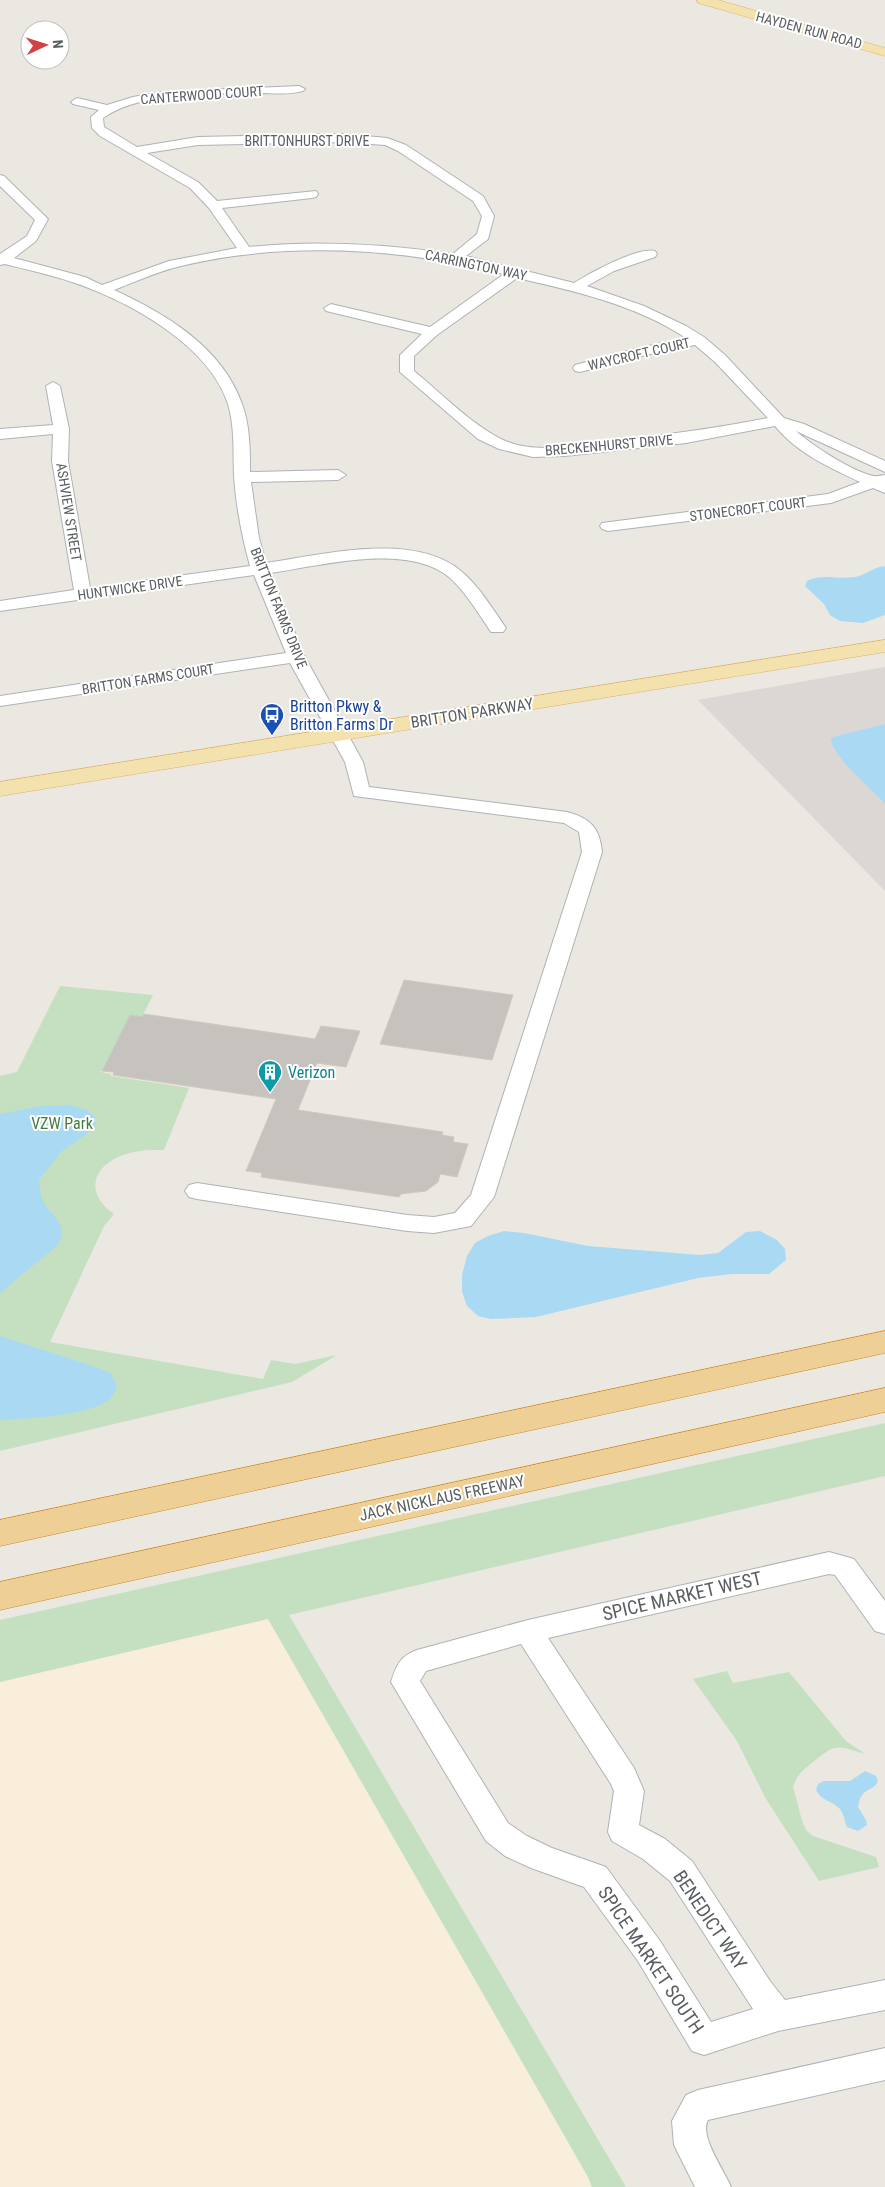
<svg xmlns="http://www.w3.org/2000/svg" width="885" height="2187" viewBox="0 0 885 2187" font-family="'Roboto Condensed',sans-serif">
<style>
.commercial{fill:#f9eed9}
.industrial{fill:#dad7d4}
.green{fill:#c4e0c1}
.water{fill:#aadaf3}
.building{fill:#c6c3be;stroke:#cfc9c1}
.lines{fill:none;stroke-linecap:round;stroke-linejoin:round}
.minor-casing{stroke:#afb2b6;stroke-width:2}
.major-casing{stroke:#deb168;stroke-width:1}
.highway-casing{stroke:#d0861d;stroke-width:1}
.minor{fill:#fff;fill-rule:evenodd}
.major{fill:#f4e2ae;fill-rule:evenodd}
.highway{fill:#eecf95;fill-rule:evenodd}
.labels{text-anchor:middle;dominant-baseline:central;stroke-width:4;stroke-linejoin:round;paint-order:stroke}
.far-street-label{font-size:14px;fill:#5a5e61;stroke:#fff}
.transit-label{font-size:16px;fill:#164399;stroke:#fff;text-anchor:start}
.street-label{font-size:16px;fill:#5a5e61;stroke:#fff}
.culture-label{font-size:16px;fill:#0d838f;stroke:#fff;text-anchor:start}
.park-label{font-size:16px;fill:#417b3e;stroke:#fff}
.near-street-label{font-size:19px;fill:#5a5e61;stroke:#fff}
</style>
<rect width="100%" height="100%" fill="#ebe8e2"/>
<path class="commercial" d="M268 1619 505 2029 588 2177 592 2187H0V1682Z"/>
<path class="industrial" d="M885 667V891L698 700Z"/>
<path class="green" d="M60 986 153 995 142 1017 130 1015 101 1072 111 1074V1076L189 1088 164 1150C149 1150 133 1150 118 1157 89 1171 88 1196 114 1214L104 1226 50 1342 263 1379 271 1360 295 1364 337 1355 292 1382 0 1451V1076L17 1072Z
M885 1423V1476L289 1615 626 2187H592L588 2177 268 1619 0 1682V1620Z
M727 1671 733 1683 789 1672 846 1741 865 1754C835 1745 836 1743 812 1763 803 1770 798 1774 793 1786L802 1821 806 1830 813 1836 876 1857 879 1867 819 1881 766 1799 737 1741 693 1679Z"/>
<path class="water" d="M885 566V615L863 623 840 621 830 615 824 604 805 586 807 581C823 573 838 580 855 577 866 575 873 567 885 566Z
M885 724V803C872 790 831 755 831 739L837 736Z
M69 1105 87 1110 95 1117V1126L87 1134 61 1152 39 1180C40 1187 40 1195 43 1201 53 1219 67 1220 59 1244L0 1293V1114L41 1106Z
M504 1231 524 1233 588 1246 700 1255 718 1253 746 1232 760 1231 777 1240 785 1249 786 1260 769 1274H732L698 1278 536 1317 491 1319 478 1316 467 1306 462 1292V1275L467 1256 475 1243 488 1236Z
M0 1336 96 1367 111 1373 117 1387C115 1391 113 1397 109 1400 85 1417 29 1418 0 1420Z
M865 1771 876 1776 878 1781C873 1793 861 1786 858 1807L866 1820 867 1825 858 1831 847 1827C844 1820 844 1813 839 1808 831 1800 821 1801 816 1790L818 1784 824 1781H850Z"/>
<path class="building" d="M404 980 513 995 492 1060 380 1044Z
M144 1014 315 1039 321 1026 360 1031 346 1067 317 1063 298 1110 443 1132 442 1135 454 1137 453 1142 468 1144 457 1177 440 1174 438 1182 426 1191 401 1194 399 1197 261 1177 262 1173 246 1171 276 1099 113 1075 114 1072 102 1071 130 1015 142 1017Z"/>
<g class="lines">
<g class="minor-casing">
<path id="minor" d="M299 86 305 89 303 91C289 95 272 93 257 93 211 94 141 91 103 118L104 127 137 147 198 137 344 134 387 138 406 145 483 196 494 216 488 239 466 256 574 283C590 273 637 247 655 251L657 254 655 257 614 271 587 286 644 306 686 326 704 337 725 355 784 418 804 424 885 461V472L796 431C811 445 855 473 874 476 877 477 882 475 885 475V493L873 488 831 503 608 531 602 529 600 526 602 523 828 494 860 482C829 467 798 454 775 426L686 443 564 456 533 457 499 449 478 439 400 372V355L422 334 326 311 324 308 331 304 430 327 504 274C402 248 289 241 185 265 161 270 137 281 114 290 166 314 222 347 242 404 250 425 250 450 250 472L338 470 346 475 338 480 251 482 259 538 266 563C322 555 413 531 461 571 479 586 492 608 506 628L503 632H491C478 613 466 592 449 577 406 542 320 566 270 573L305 657 363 762 369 787 567 812C590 818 600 828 602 852L494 1197 471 1226 434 1233 407 1231 197 1199 189 1197 185 1191 189 1185 197 1183 407 1215 434 1217 455 1213 471 1195 582 852 579 832 564 823 354 796 345 762 290 663 0 706V696L286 653 254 575 0 611V601L74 590 52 461 53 434 0 439V429L53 425 46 386 53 382 60 386 69 429 68 461 90 588 250 566C242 537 236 506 234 476 233 452 235 428 228 404 209 345 130 302 75 283 52 275 28 270 5 264L0 265V254L27 236 35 220 0 186V175L4 176 48 219 36 241 14 258 85 277 102 285 169 261 237 248 209 208 190 188 100 136 92 128 91 117 99 110 73 104 71 102 77 98 107 105 133 97 160 92ZM344 142 385 145 398 151 473 201 482 216 477 234 453 254C385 244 317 240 249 247L222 208 312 198 316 197 318 194 316 191 217 201 198 182 147 153 198 145ZM517 278C575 291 636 305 686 338L639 348 575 365 573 368 575 371 580 372 641 356 695 345 715 362 768 418C713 429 658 436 602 442 572 446 537 453 508 442 477 430 440 392 414 371V356L437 335Z
M829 1552 854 1559 885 1601V1634L875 1631 835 1575 829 1574 548 1638 634 1768 644 1791 639 1825 665 1839 692 1861 770 1981 785 2000 885 1980V2010L778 2031 704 2055 692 2051 638 1961 584 1887 531 1868 505 1856 486 1841 391 1682C396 1666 400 1656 417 1650L528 1620ZM521 1644 611 1784 614 1791 608 1832 612 1841 643 1859 670 1881 753 2009 711 2022 660 1941 606 1867 552 1848 527 1836 508 1823 420 1681 426 1671Z
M885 2048V2080L708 2120C699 2136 724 2170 731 2187H695L674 2145 672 2121 686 2095 698 2090Z"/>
</g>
<g class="major-casing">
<path id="major" d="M697 0H718L885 48V56L698 3Z
M885 640V652L0 796V782Z"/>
</g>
<g class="highway-casing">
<path id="highway" d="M885 1331V1353L0 1546V1520Z
M885 1388V1412L0 1610V1582Z"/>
</g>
<use href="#minor" class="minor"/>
<use href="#major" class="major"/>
<use href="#highway" class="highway"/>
</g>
<defs>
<g id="bus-pin" transform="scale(1.25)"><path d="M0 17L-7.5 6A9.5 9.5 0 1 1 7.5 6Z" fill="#1a4fb4" stroke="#fff"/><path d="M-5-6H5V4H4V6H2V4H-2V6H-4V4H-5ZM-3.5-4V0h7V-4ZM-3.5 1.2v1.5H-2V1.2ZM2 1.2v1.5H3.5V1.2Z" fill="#fff"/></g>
<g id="building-pin" transform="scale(1.25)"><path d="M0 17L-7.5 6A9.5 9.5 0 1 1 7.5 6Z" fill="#0f9aa8" stroke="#fff"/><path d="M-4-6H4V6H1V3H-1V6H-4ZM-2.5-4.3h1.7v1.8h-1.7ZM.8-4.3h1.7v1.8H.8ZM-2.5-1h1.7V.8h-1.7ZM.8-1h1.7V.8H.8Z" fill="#fff"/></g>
</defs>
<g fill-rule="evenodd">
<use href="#bus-pin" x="272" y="715"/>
<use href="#building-pin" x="270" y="1072"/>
</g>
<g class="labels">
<g class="far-street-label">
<text transform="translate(809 30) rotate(15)">HAYDEN RUN ROAD</text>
<text transform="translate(202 95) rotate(-4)">CANTERWOOD COURT</text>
<text x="307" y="141">BRITTONHURST DRIVE</text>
<text transform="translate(476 265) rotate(12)">CARRINGTON WAY</text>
<text transform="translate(639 354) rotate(-13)">WAYCROFT COURT</text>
<text transform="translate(609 445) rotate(-5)">BRECKENHURST DRIVE</text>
<text transform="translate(748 509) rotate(-7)">STONECROFT COURT</text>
<text transform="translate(69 512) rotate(81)">ASHVIEW STREET</text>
<text transform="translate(130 588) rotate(-8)">HUNTWICKE DRIVE</text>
<text transform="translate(279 608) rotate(68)">BRITTON FARMS DRIVE</text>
<text transform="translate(148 679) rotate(-9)">BRITTON FARMS COURT</text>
</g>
<g class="transit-label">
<text x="290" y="706">Britton Pkwy &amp;<tspan x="290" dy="18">Britton Farms Dr</tspan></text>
</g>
<g class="street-label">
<text transform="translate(472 713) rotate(-9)">BRITTON PARKWAY</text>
<text transform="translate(442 1498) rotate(-12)">JACK NICKLAUS FREEWAY</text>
</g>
<g class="culture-label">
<text x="288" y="1072">Verizon</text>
</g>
<g class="park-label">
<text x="62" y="1123">VZW Park</text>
</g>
<g class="near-street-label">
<text transform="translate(682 1596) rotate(-13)">SPICE MARKET WEST</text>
<text transform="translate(710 1920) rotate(56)">BENEDICT WAY</text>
<text transform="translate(651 1960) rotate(56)">SPICE MARKET SOUTH</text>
</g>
</g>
<g transform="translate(45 45) rotate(86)"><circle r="24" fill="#ffffff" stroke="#bdbfc0"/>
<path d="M0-4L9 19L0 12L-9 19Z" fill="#d24144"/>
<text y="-8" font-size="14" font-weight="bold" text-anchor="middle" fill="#5a5e61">N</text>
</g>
</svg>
